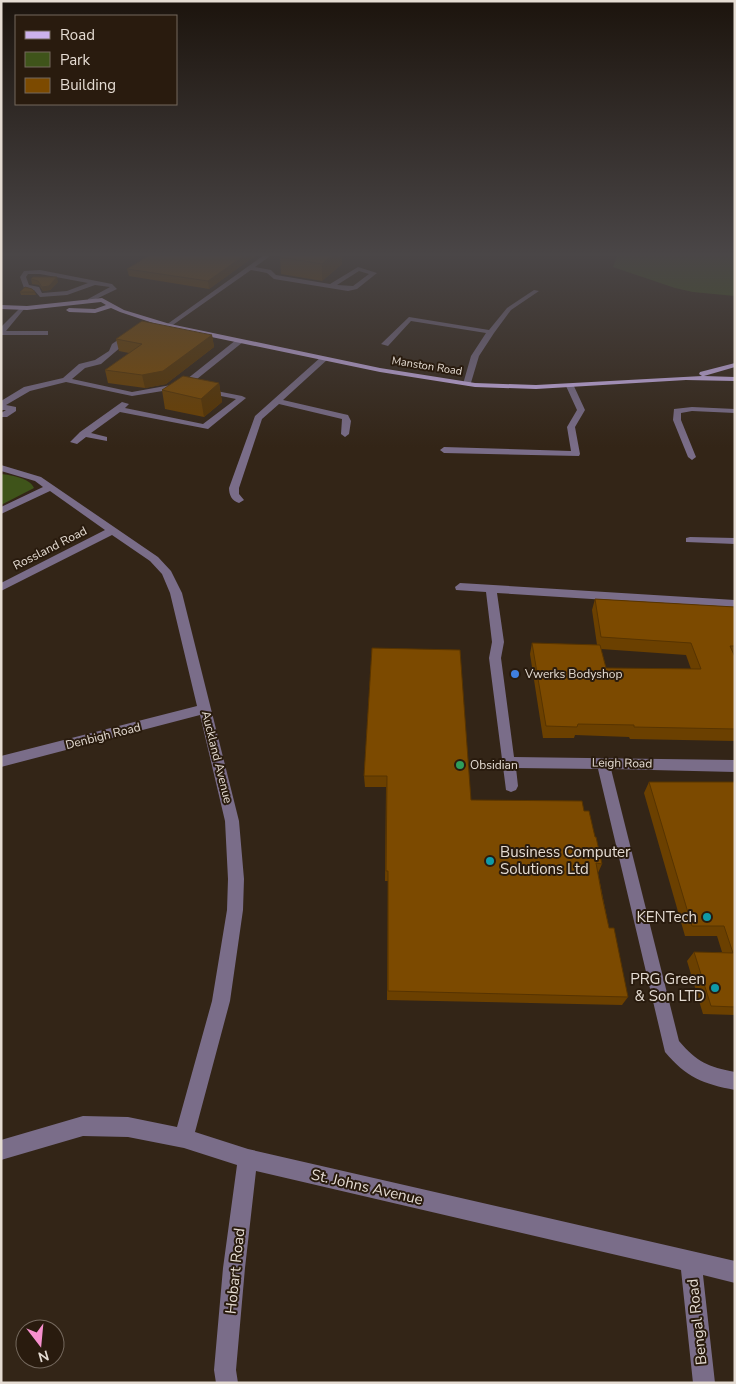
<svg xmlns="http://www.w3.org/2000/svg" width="736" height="1384" viewBox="0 0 736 1384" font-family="'Nunito Sans',sans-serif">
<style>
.green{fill:#3f541a}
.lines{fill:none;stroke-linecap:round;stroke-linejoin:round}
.minor{fill:#7a6d89;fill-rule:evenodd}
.major{fill:#ccb2ec;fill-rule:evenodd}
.wall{fill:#6b4000;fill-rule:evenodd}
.shaded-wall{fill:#573400}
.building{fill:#7c4a00;stroke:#573400}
.shop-dot{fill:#3f7fe0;stroke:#291b0e;stroke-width:2}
.leisure-dot{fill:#2e9e5b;stroke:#291b0e;stroke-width:2}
.culture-dot{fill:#0f9aa8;stroke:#291b0e;stroke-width:2}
.labels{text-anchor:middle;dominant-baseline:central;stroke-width:4;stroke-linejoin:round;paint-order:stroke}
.far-street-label{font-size:11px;fill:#e5dcd3;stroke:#291b0e}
.street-label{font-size:12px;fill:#e5dcd3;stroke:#291b0e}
.poi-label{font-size:12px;fill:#e5dcd3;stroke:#291b0e;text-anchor:start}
.near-poi-label{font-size:15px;fill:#e5dcd3;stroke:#291b0e;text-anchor:end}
.near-street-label{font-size:15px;fill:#e5dcd3;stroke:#291b0e}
</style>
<rect width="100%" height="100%" fill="#332517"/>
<path class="green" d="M618 253H735V296L693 292 675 288 613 267Z
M1 474C11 475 30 478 34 488L1 505Z"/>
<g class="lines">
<path class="minor" d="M267 253H274L255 267 271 270 276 275 330 284 358 267 377 273 357 289 348 291 274 279 267 273 251 270 170 327H166V325ZM359 271 369 274 353 286 337 285Z
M40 270 112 284 117 289 90 302 88 301V299L110 287 95 285 67 295 40 297 34 290 24 288 20 277 24 271ZM28 274H40L88 283 67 291 42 293 39 287 29 285 26 277Z
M534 290 539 291 511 310 494 333 479 356 470 386 463 384 471 356 486 333 411 321 388 346 381 344 409 317 489 330 507 308Z
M22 306 25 308 6 331H48V335H1V327Z
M128 333 135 335 101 364 85 368 72 379 132 392 182 383 236 340 243 342 187 387 132 396 66 382 30 391 6 405 16 407V411L7 417H1V413L6 410H1V401L24 387 63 378 79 364 95 360 109 351 112 344Z
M321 357 328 359 283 400 348 415 351 421 349 434 345 437 341 434 342 419 279 404 262 419 239 488V494L244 500 239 503C232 501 229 495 229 488L255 416Z
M567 384H573L585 410 575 427 580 454 579 456 444 453 440 450 444 447 571 451 567 427 577 410 566 386Z
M201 388 242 396 246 398 208 429 120 412 91 433 107 437V441L86 437 77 444 70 442 80 432 122 402 129 404 125 408 203 424 236 399 201 392Z
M692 407 735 409V413L692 411 681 413V420L696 457 692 460 688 457 673 420 674 409Z
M1 465 41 477 158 557 171 571 182 593 239 821 244 879 243 910 230 1001 195 1132 248 1149 735 1261V1283L703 1275 715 1383H693L681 1270 256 1171 245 1268 236 1370 238 1383H216L214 1370 223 1268 237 1165 184 1148 128 1137 83 1136 1 1160V1140L83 1116 128 1117 177 1127 212 1001 227 910 228 879 225 821 200 715 1 767V756L197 706 170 593 162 574 150 561 112 535 1 591V583L105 530 50 491 1 514V507L43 487 35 481 1 471Z
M690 537 735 538V544L686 542V538Z
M460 583 735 600V608L497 593 504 642 501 658 514 757 735 760V772L611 769 679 1041C697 1062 708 1067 735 1072V1090C703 1084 686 1077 665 1052L598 769 516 768 518 786 516 790 511 792 506 790 489 658 492 642 486 592 456 590 455 587Z"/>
<path class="major" d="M735 253V256L732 254V253Z
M102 298 124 310 170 324 380 368 475 383 536 385 702 376 699 374 700 372 735 363V367L704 376 735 377V381L686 380 536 389 475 387 380 372 168 328 120 312 111 308 95 313 69 312 66 310 69 308 95 309 106 305 101 302 27 310 1 309V305L27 306Z"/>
</g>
<path class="wall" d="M153 253H259L209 289 129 276 127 269Z
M285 253H342V264L322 281 281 274 280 257Z
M31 279 58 282 50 290 43 291 39 285 32 284Z
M20 292H35L36 295H21Z
M212 335 214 347 166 384 145 388 108 383 105 370 129 353 119 351 116 339Z
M219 383 222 402 204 417 165 409 162 390Z
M595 599 735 607V741L630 739 629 737 575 735 574 738H543L530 654 532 643 597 645 592 610ZM601 649 686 655 691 669 606 668Z
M372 648 471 800 584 811 595 837 602 864 598 873 609 928 628 997 622 1005 387 1000 388 881H385L386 787H365L364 776Z
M649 782H735V1015L703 1014 687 961 694 952H722L717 936H685L644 793Z"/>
<path class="shaded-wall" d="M248 253H259L209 289 208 281Z
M335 253H342V264L322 281V264Z
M57 277 58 282 50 290 43 291 42 287Z
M212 335 214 347 166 384 145 388 142 375Z
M219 383 222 402 204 417 201 399Z"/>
<path class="building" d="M153 253H248L208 281 127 269Z
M285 253H335L322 264 280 257Z
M33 277H57L49 286 42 287 38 281 31 279Z
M25 287 32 289 35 292H20Z
M142 321 212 335 163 371 142 375 105 370 142 344 116 339Z
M183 376 219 383 201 399 162 390Z
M595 599 735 607V646H730L735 657V729L634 727V725L578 724 577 727 546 726 532 643 600 645 606 668 701 669 691 643 601 637Z
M372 648 460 650 471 800 582 801 584 811H589L595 837H596L602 864 596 863 602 896 609 928H614L628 997 388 991V871H386L387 776H364Z
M649 782H735V1007L711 1006 694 952 733 953 724 926H692Z"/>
<linearGradient id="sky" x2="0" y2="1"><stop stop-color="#1c140d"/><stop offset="0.57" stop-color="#4a4647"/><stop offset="1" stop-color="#4a4647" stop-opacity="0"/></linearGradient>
<rect width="736" height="447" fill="url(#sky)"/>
<circle class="shop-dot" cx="515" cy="674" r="5"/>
<circle class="leisure-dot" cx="460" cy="765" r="5"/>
<g class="culture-dot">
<circle cx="490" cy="861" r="5"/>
<circle cx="707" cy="917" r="5"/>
<circle cx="715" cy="988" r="5"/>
</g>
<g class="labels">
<g class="far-street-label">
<text transform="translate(427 366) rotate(9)">Manston Road</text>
</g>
<g class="street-label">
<text transform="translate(50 548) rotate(-27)">Rossland Road</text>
<text transform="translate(103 736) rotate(-14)">Denbigh Road</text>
<text transform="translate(217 757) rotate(76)">Auckland Avenue</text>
<text transform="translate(622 763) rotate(1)">Leigh Road</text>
</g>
<g class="poi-label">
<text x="525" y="674">Vwerks Bodyshop</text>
<text x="470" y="765">Obsidian</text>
</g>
<g class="near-poi-label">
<text x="500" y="852" text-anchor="start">Business Computer<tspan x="500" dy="17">Solutions Ltd</tspan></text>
<text x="697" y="917">KENTech</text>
<text x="705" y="979">PRG Green<tspan x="705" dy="17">&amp; Son LTD</tspan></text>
</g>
<g class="near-street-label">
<text transform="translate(367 1187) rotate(13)">St. Johns Avenue</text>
<text transform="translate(235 1271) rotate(-84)">Hobart Road</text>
<text transform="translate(697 1322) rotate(-96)">Bengal Road</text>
</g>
</g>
<rect width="736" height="1384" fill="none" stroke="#e5dcd3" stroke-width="5"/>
<rect x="15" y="15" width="162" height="90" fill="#291b0e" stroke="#74685d"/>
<rect x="25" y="31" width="25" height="8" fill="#ccb2ec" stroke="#74685d"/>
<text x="60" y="40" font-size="15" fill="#e5dcd3">Road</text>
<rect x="25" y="52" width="25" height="15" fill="#3f541a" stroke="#74685d"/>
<text x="60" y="65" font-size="15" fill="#e5dcd3">Park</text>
<rect x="25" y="78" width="25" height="15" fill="#7c4a00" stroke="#74685d"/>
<text x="60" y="90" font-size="15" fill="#e5dcd3">Building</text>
<g transform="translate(40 1344) rotate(164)"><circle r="24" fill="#291b0e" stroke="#74685d"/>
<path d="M0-4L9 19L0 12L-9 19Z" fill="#f790ce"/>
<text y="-8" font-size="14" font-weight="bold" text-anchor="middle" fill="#e5dcd3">N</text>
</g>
</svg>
